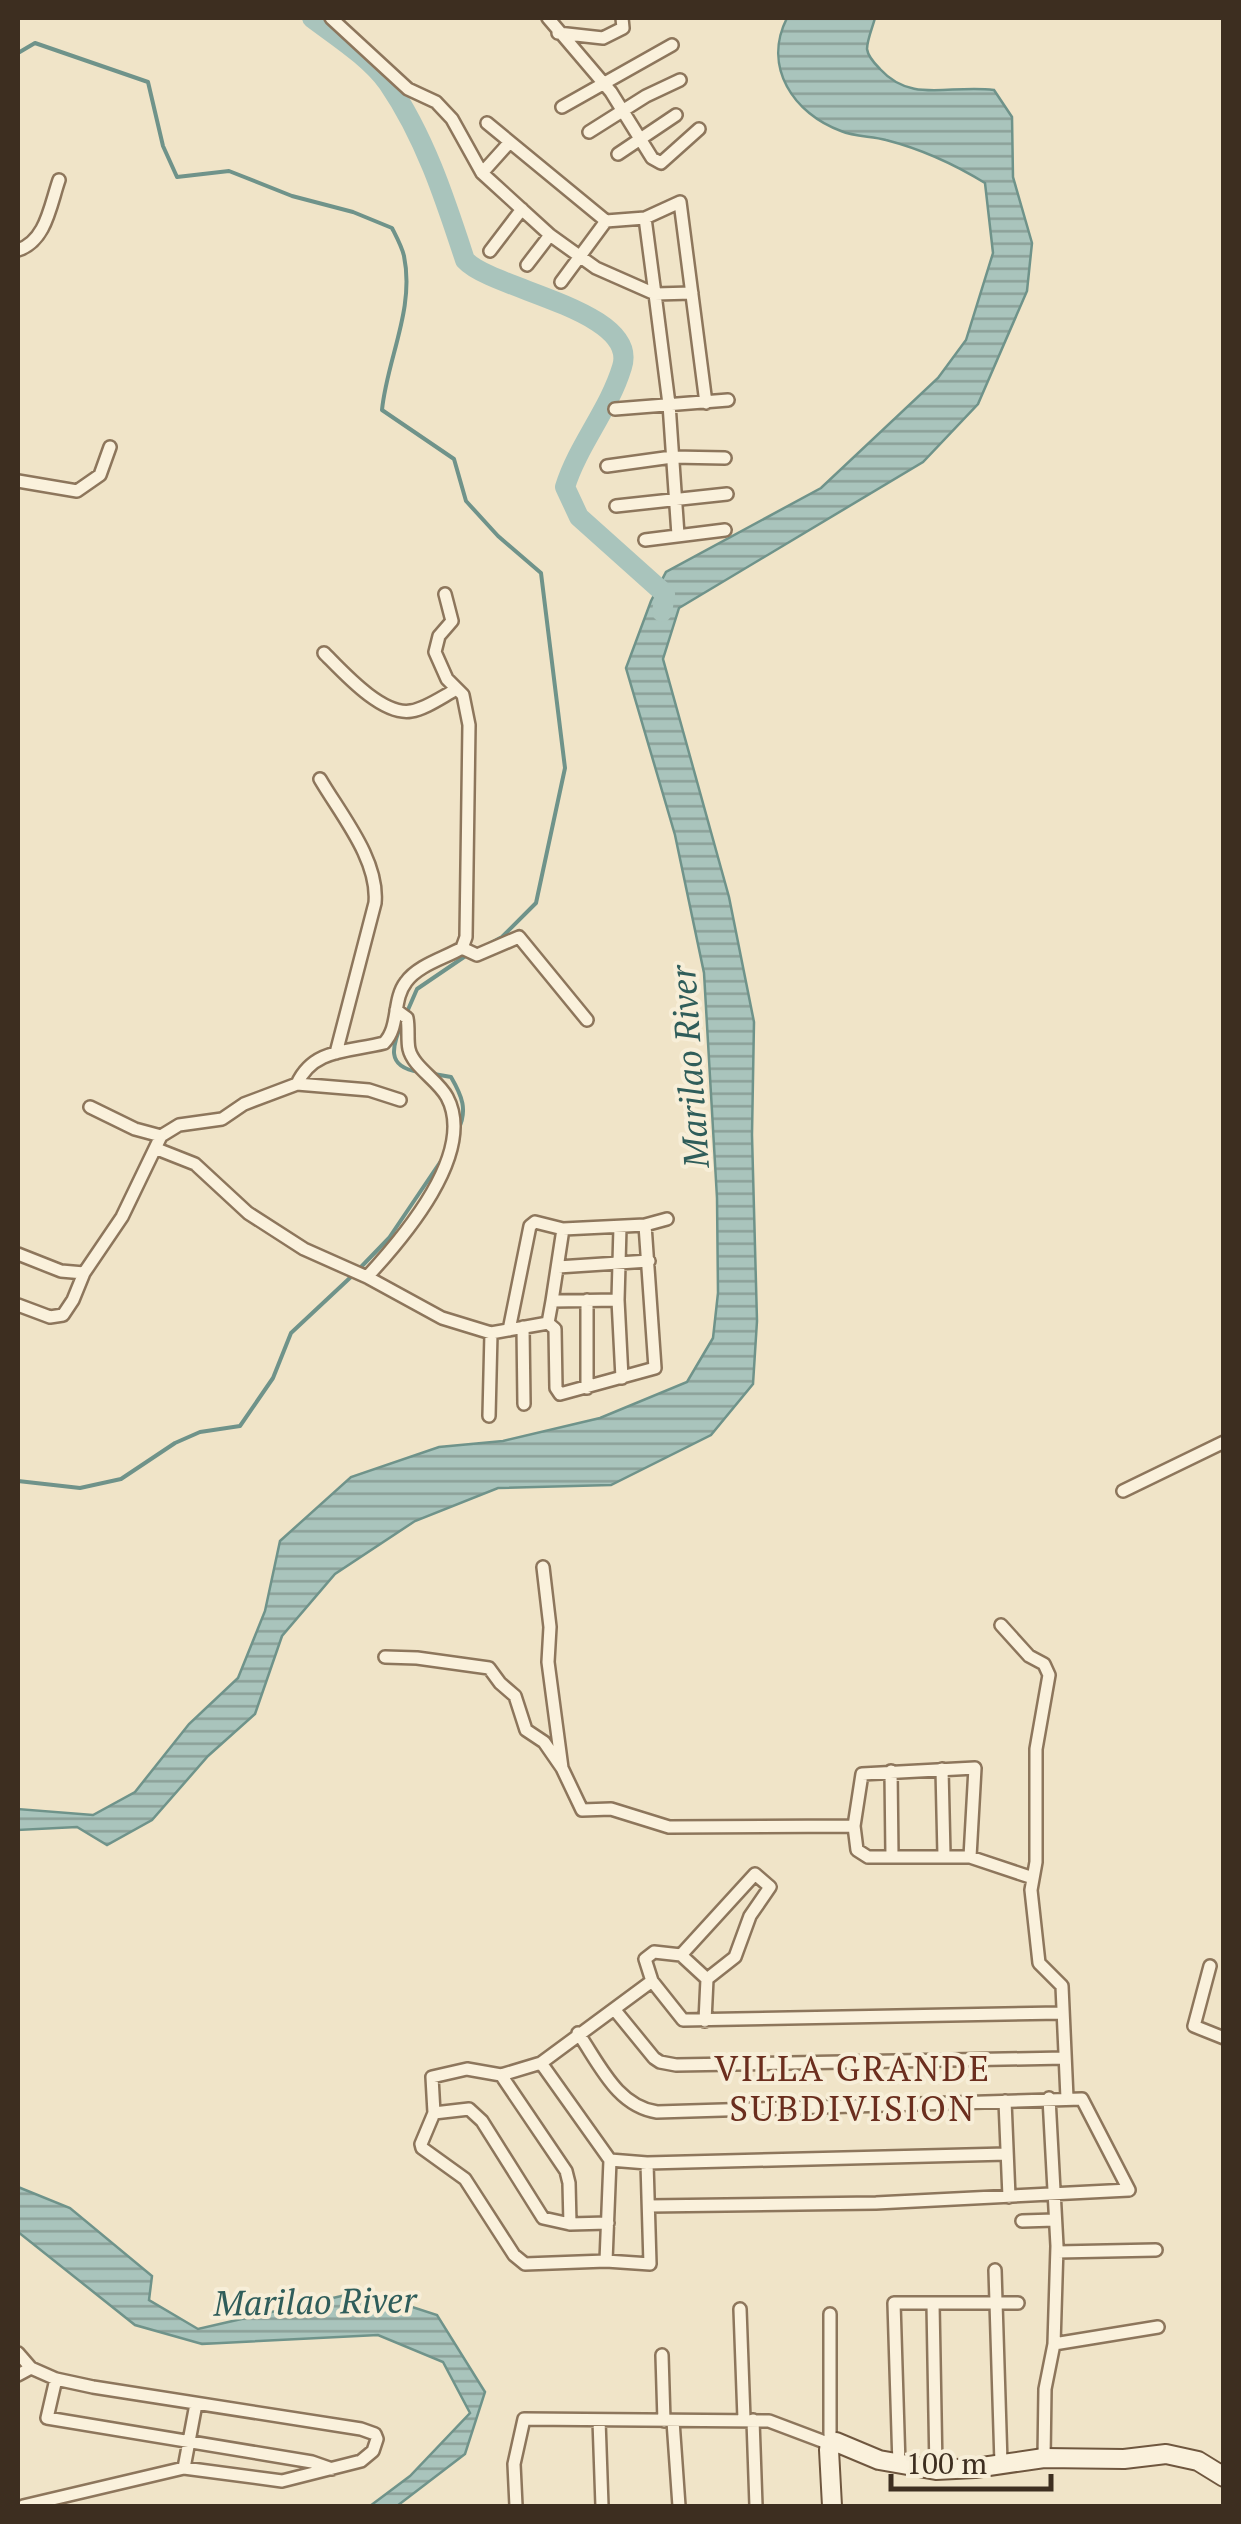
<svg xmlns="http://www.w3.org/2000/svg" width="1241" height="2524" viewBox="0 0 1241 2524" font-family="'PT Serif',serif">
<style>
.water{fill:url(#water-rules);stroke:#6f938a;stroke-width:2.5}
.lines{fill:none;stroke-linecap:round;stroke-linejoin:round}
.stream{stroke:#6f938a;stroke-width:4}
.river{stroke:#a9c4bc;stroke-width:20}
.street-casing{stroke:#8d765c;stroke-width:16}
.secondary-casing{stroke:#6f573f;stroke-width:22}
.street{stroke:#faf1dc;stroke-width:11}
.secondary{stroke:#faf1dc;stroke-width:18}
.labels{text-anchor:middle;dominant-baseline:central;stroke-width:8;stroke-linejoin:round;paint-order:stroke}
.water-label{font-size:35px;font-style:italic;fill:#2f5d5a;stroke:#f7eed8}
.neighbourhood-label{font-size:35px;letter-spacing:2.5px;fill:#6b2e1e;stroke:#f7eed8}
</style>
<defs>
<pattern id="water-rules" width="6" height="5" patternUnits="userSpaceOnUse" patternTransform="scale(2.5)"><rect width="6" height="5" fill="#a9c4bc"/><path d="M0 2.5h6" fill="none" stroke="#8ba098"/></pattern>
</defs>
<rect width="100%" height="100%" fill="#f0e4c8"/>
<path class="water" d="M787 18H875C873 26 867 40 867 49 868 57 875 64 880 69 912 104 949 84 994 90L1012 117 1013 177 1032 243 1027 291 978 404 923 462 679 608 663 659 729 897 754 1022 752 1135 757 1321 753 1384 711 1435 611 1485 498 1488 415 1521 335 1574 282 1636 255 1714 208 1756 152 1820 107 1845 77 1827 18 1830V1809L93 1815 135 1792 189 1724 238 1678 265 1611 280 1541 351 1477 439 1447 503 1441 600 1418 687 1382 713 1338 718 1293 717 1198 704 973 675 835 626 668 651 601 666 572 821 488 938 378 966 340 993 253 985 183C954 164 921 149 886 140 872 136 855 137 841 131 794 114 762 67 787 18Z
M18 2187 70 2208 152 2276 149 2300 198 2329 363 2291 437 2315 485 2392 465 2454 397 2506H370L410 2476 470 2413 443 2362 378 2335 202 2344 135 2325 18 2232Z"/>
<g class="lines">
<path class="stream" d="M18 53 35 43 148 82 163 146 177 177 229 171 292 196 353 212 392 228C396 236 402 247 404 256 415 309 387 359 382 410L454 459 466 501 498 536 541 573 565 768 536 903 502 937 489 944
M407 1012 417 989 467 955
M403 1020C392 1046 385 1067 419 1072
M434 1074 451 1077C462 1096 468 1110 458 1130
M360 1268 389 1238 441 1161
M18 1481 80 1488 121 1479 175 1443 200 1432 240 1426 273 1378 291 1333 353 1275"/>
<path class="river" d="M312 18C337 37 369 57 388 83 425 137 445 199 465 260 492 290 640 310 622 367 609 410 578 445 565 487L579 517 665 594 662 612"/>
<g class="street-casing">
<path id="street" d="M331 18 408 89 436 102 452 119 482 173 550 235 596 268 655 294 669 404 678 535
M548 18 611 92 652 158 661 163 699 129
M558 33 603 38 623 28 622 18
M562 107 672 45
M487 123 606 221 645 218 680 202 706 403
M589 132 646 96 680 80
M618 154 676 115
M482 173 509 143
M645 218 655 294 692 293
M18 250C46 241 50 206 59 180
M490 251 522 209
M527 265 550 235
M561 282 606 221
M615 409 728 400
M607 466 672 457 725 458
M18 481 77 491 100 475 110 447
M616 506 727 494
M645 540 725 530
M324 653C343 672 382 716 411 711 425 709 442 697 455 690
M320 779C341 815 379 860 375 903L336 1053
M462 948 477 955 519 937 587 1020
M297 1084 369 1090 400 1100
M90 1107 135 1129 161 1136
M157 1149 195 1164 248 1213 304 1249 367 1277 442 1318 491 1333 548 1323 552 1301 618 1300 620 1227
M18 1254 61 1271 84 1273
M558 1267 649 1261
M367 1277C403 1238 477 1153 447 1097 438 1080 413 1067 409 1049 407 1040 409 1028 407 1018L396 1010
M587 1300V1388
M618 1300 622 1378
M552 1301 563 1229 645 1225 667 1219
M18 1305 50 1317 63 1315 73 1300 84 1273 122 1217 161 1136 179 1125 222 1119 244 1104 297 1084C313 1048 349 1052 384 1043 400 1027 392 1000 406 982 418 965 445 958 462 948L466 937 469 725 463 695 447 679 435 652 439 636 452 621 445 594
M548 1323 555 1329 556 1388 560 1394 655 1368 645 1225
M523 1327 524 1404
M509 1330 530 1226 535 1222 563 1229
M489 1416 491 1333
M1123 1491 1224 1442
M543 1567 550 1627 548 1662 562 1768
M1001 1625 1029 1656 1044 1664 1049 1675 1036 1749V1862L1031 1890 1039 1963 1062 1986 1067 2098
M385 1657 417 1658 489 1668 500 1683 515 1696 526 1730 544 1742 562 1768 582 1810 611 1809 669 1827 854 1826 857 1850 868 1857H970L1033 1878
M942 1769 944 1855
M891 1771 892 1856
M854 1826 862 1774 975 1768 970 1857
M681 1955 707 1979 735 1957 750 1916 770 1887 755 1874 681 1955 654 1952 645 1959 652 1981 683 2020 1061 2013
M1210 1966 1194 2026 1224 2038
M614 2009 654 2058 660 2062 676 2065 1065 2058
M705 2021 707 1979
M578 2033C600 2065 617 2106 657 2112L1082 2099 1129 2190 876 2203 649 2206
M541 2063 610 2160 647 2163 1007 2154
M501 2075 541 2063 652 1981
M1005 2101 1009 2197
M434 2113 469 2109 482 2121 543 2218 570 2224 608 2223
M1022 2221 1055 2220
M570 2224 569 2183 566 2171 501 2075 467 2069 432 2077 434 2113 421 2144 422 2148 465 2179 514 2255 525 2264 606 2261 650 2264 647 2163
M1057 2252 1156 2250
M606 2261 610 2160
M995 2270 1001 2463
M933 2304 936 2470
M740 2309 744 2419
M1054 2344 1158 2327
M18 2353 31 2368
M662 2355 664 2421
M18 2375 31 2368 56 2379 93 2387 361 2429 375 2434 377 2439 373 2451 361 2461 282 2481 184 2468 23 2506
M56 2379 47 2418 312 2462 332 2469
M599 2420 602 2506
M753 2420 756 2506
M673 2421 679 2506
M1044 2458 1045 2389 1054 2344 1057 2246 1049 2098
M899 2465 894 2303H1018
M184 2468 196 2404
M516 2506 514 2464 524 2419 769 2421 830 2444V2314"/>
</g>
<g class="secondary-casing">
<path id="secondary" d="M832 2506 829 2450 830 2444 836 2442 879 2460 936 2470 975 2468 1044 2458 1124 2459 1166 2454 1198 2461 1224 2477"/>
</g>
<use href="#street" class="street"/>
<use href="#secondary" class="secondary"/>
</g>
<g class="labels">
<g class="water-label">
<text transform="translate(689 1067) rotate(-94)">Marilao River</text>
<text transform="translate(315 2301) rotate(-1)">Marilao River</text>
</g>
<g class="neighbourhood-label">
<text x="853" y="2068">VILLA GRANDE<tspan x="853" dy="40">SUBDIVISION</tspan></text>
</g>
</g>
<rect width="1241" height="2524" fill="none" stroke="#3d2e20" stroke-width="40"/>
<path d="M891 2474v15h160v-15" fill="none" stroke="#3d2e20" stroke-width="5"/>
<text x="906" y="2474" font-size="30" fill="#3d2e20" stroke="#f7eed8" stroke-width="8" paint-order="stroke">100 m</text>
</svg>
